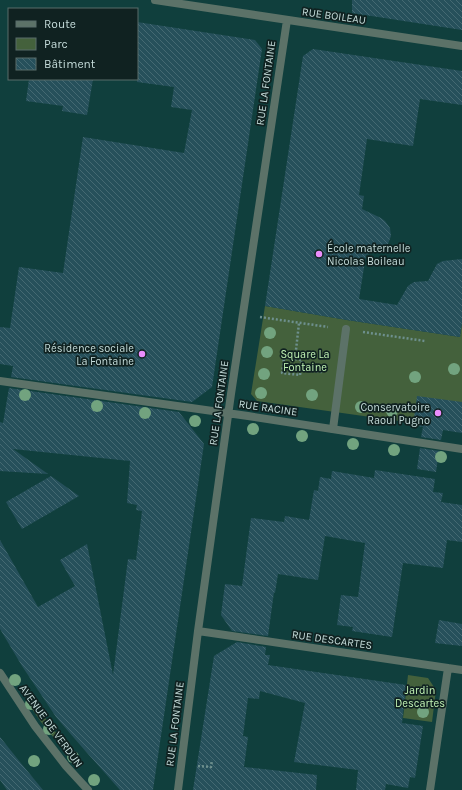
<svg xmlns="http://www.w3.org/2000/svg" width="462" height="790" viewBox="0 0 462 790" font-family="Karla,sans-serif">
<style>
.grass{fill:url(#grass-tufts)}
.green{fill:#44613c}
.building{fill:url(#building-back-hatch)}
.lines{fill:none;stroke-linecap:round;stroke-linejoin:round}
.path{stroke:#6e908e;stroke-width:2.5;stroke-dasharray:2 2;stroke-linecap:butt}
.lane{stroke:#5c7268;stroke-width:8}
.street{stroke:#5c7268;stroke-width:8}
.tree{fill:#72a37f}
.poi-dot{fill:#eb8dfc;stroke:#102221;stroke-width:1.5}
.labels{text-anchor:middle;dominant-baseline:central;stroke-width:3.5;stroke-linejoin:round;paint-order:stroke}
.street-label{font-size:11px;fill:#c5dcda;stroke:#102221}
.poi-label{font-size:11px;fill:#c5dcda;stroke:#102221;text-anchor:end}
.park-label{font-size:11px;fill:#c2f4b5;stroke:#102221}
</style>
<defs>
<pattern id="grass-tufts" width="24" height="20" patternUnits="userSpaceOnUse"><rect width="24" height="20" fill="#44613c"/><path d="M3 7l-1-3M5 7V3M7 7l1-3M15 17l-1-3M17 17v-4M19 17l1-3" fill="none" stroke="#5e7758"/></pattern>
<pattern id="building-back-hatch" width="6" height="6" patternUnits="userSpaceOnUse"><rect width="6" height="6" fill="#26505b"/><path d="M-1 5l2 2M0 0l6 6M5-1l2 2" fill="none" stroke="#446972"/></pattern>
</defs>
<rect width="100%" height="100%" fill="#103f3d"/>
<path class="grass" d="M30 697 57 734 54 738 41 722 26 700Z"/>
<path class="green" d="M265 306 347 320 460 337 462 322V402L413 423 257 401 251 394Z
M408 675 428 678 436 690 432 722 403 718Z"/>
<path class="building" d="M352 0H462V30L352 13Z
M137 22 255 40 262 49 212 387 192 402 11 377 13 366 0 364V327L10 328 19 267 63 273 83 137 184 153 192 110 171 107 174 87 137 82Z
M313 49 462 71V105L420 99 413 146 367 139 359 195 364 196 362 209 381 218 385 221 390 228 391 236 388 244 383 249 379 251 366 255 359 299 397 305 408 286 414 282 428 281 437 264 443 261 462 259V322L460 337 347 320 265 306 303 56Z
M29 79H93L87 115 62 111 63 106 26 101Z
M9 388 179 412 204 444 153 790H120L81 746 56 717 22 666 0 629V540L38 607 75 586 60 560 87 544 113 675 128 559 136 560 142 511 136 510 137 505 127 503 130 461 13 449 48 474 0 471V422L3 423Z
M417 396 462 402V433L443 430 441 440 421 437 423 427 413 425Z
M420 448 439 451 436 472 417 469Z
M375 470 435 479 433 492 443 493 441 502 462 505V542L447 540 443 568 403 563 392 637 352 631 353 627 337 625 341 595 358 597 365 543 325 536 318 580 278 574 275 593 274 592 268 636 232 631 221 615 225 584 242 586 251 518 284 522 285 516 309 520 314 490 318 491 320 477 331 479 332 471 374 478Z
M51 476 79 496 22 529 6 502Z
M439 620 462 624V646L435 643Z
M237 642 266 647 265 655H270L268 665 406 685 402 723 423 726 415 778 410 777 408 788 386 784 385 790H356L358 770 294 762 305 703 260 691 259 699 248 698 243 736 248 737 244 767 317 775 316 790H193L214 656Z
M0 737 20 762 43 790H7L0 780Z"/>
<g class="lines">
<path class="path" d="M260 317 328 327
M363 332 425 341
M295 359 302 360 300 375 282 373 284 358 295 359 299 323
M300 369 322 372
M198 766 211 767 212 760"/>
<path class="lane" d="M333 429 346 329"/>
<path class="street" d="M155 0 462 46
M0 381 248 416 462 449
M198 631 462 670
M0 673 35 726 66 766 88 790
M178 790 198 631 231 394 287 20
M430 790 448 668"/>
</g>
<g class="tree">
<circle cx="270" cy="333" r="6"/>
<circle cx="267" cy="352" r="6"/>
<circle cx="454" cy="369" r="6"/>
<circle cx="264" cy="374" r="6"/>
<circle cx="415" cy="377" r="6"/>
<circle cx="261" cy="393" r="6"/>
<circle cx="25" cy="395" r="6"/>
<circle cx="312" cy="395" r="6"/>
<circle cx="97" cy="406" r="6"/>
<circle cx="361" cy="407" r="6"/>
<circle cx="392" cy="411" r="6"/>
<circle cx="145" cy="413" r="6"/>
<circle cx="195" cy="421" r="6"/>
<circle cx="253" cy="429" r="6"/>
<circle cx="302" cy="436" r="6"/>
<circle cx="353" cy="444" r="6"/>
<circle cx="394" cy="450" r="6"/>
<circle cx="441" cy="457" r="6"/>
<circle cx="15" cy="680" r="6"/>
<circle cx="31" cy="704" r="6"/>
<circle cx="423" cy="712" r="6"/>
<circle cx="49" cy="729" r="6"/>
<circle cx="73" cy="757" r="6"/>
<circle cx="34" cy="761" r="6"/>
<circle cx="94" cy="780" r="6"/>
</g>
<g class="poi-dot">
<circle cx="319" cy="254" r="4"/>
<circle cx="142" cy="354" r="4"/>
<circle cx="438" cy="413" r="4"/>
</g>
<g class="labels">
<g class="street-label">
<text transform="translate(334 16) rotate(8)">RUE BOILEAU</text>
<text transform="translate(266 83) rotate(-82)">RUE LA FONTAINE</text>
<text transform="translate(219 403) rotate(-82)">RUE LA FONTAINE</text>
<text transform="translate(268 408) rotate(8)">RUE RACINE</text>
<text transform="translate(332 640) rotate(8)">RUE DESCARTES</text>
<text transform="translate(175 724) rotate(-83)">RUE LA FONTAINE</text>
<text transform="translate(51 726) rotate(54)">AVENUE DE VERDUN</text>
</g>
<g class="poi-label">
<text x="327" y="248" text-anchor="start">École maternelle<tspan x="327" dy="13">Nicolas Boileau</tspan></text>
<text x="134" y="348">Résidence sociale<tspan x="134" dy="13">La Fontaine</tspan></text>
<text x="430" y="407">Conservatoire<tspan x="430" dy="13">Raoul Pugno</tspan></text>
</g>
<g class="park-label">
<text x="305" y="354">Square La<tspan x="305" dy="13">Fontaine</tspan></text>
<text x="420" y="690">Jardin<tspan x="420" dy="13">Descartes</tspan></text>
</g>
</g>
<rect x="8" y="8" width="130" height="72" fill="#102221" stroke="#586c6b"/>
<rect x="16" y="21" width="20" height="6" fill="#5c7268" stroke="#586c6b"/>
<text x="44" y="28" font-size="12" fill="#c5dcda">Route</text>
<rect x="16" y="38" width="20" height="12" fill="#44613c" stroke="#586c6b"/>
<text x="44" y="48" font-size="12" fill="#c5dcda">Parc</text>
<rect x="16" y="58" width="20" height="12" fill="url(#building-back-hatch)" stroke="#586c6b"/>
<text x="44" y="68" font-size="12" fill="#c5dcda">Bâtiment</text>
</svg>
